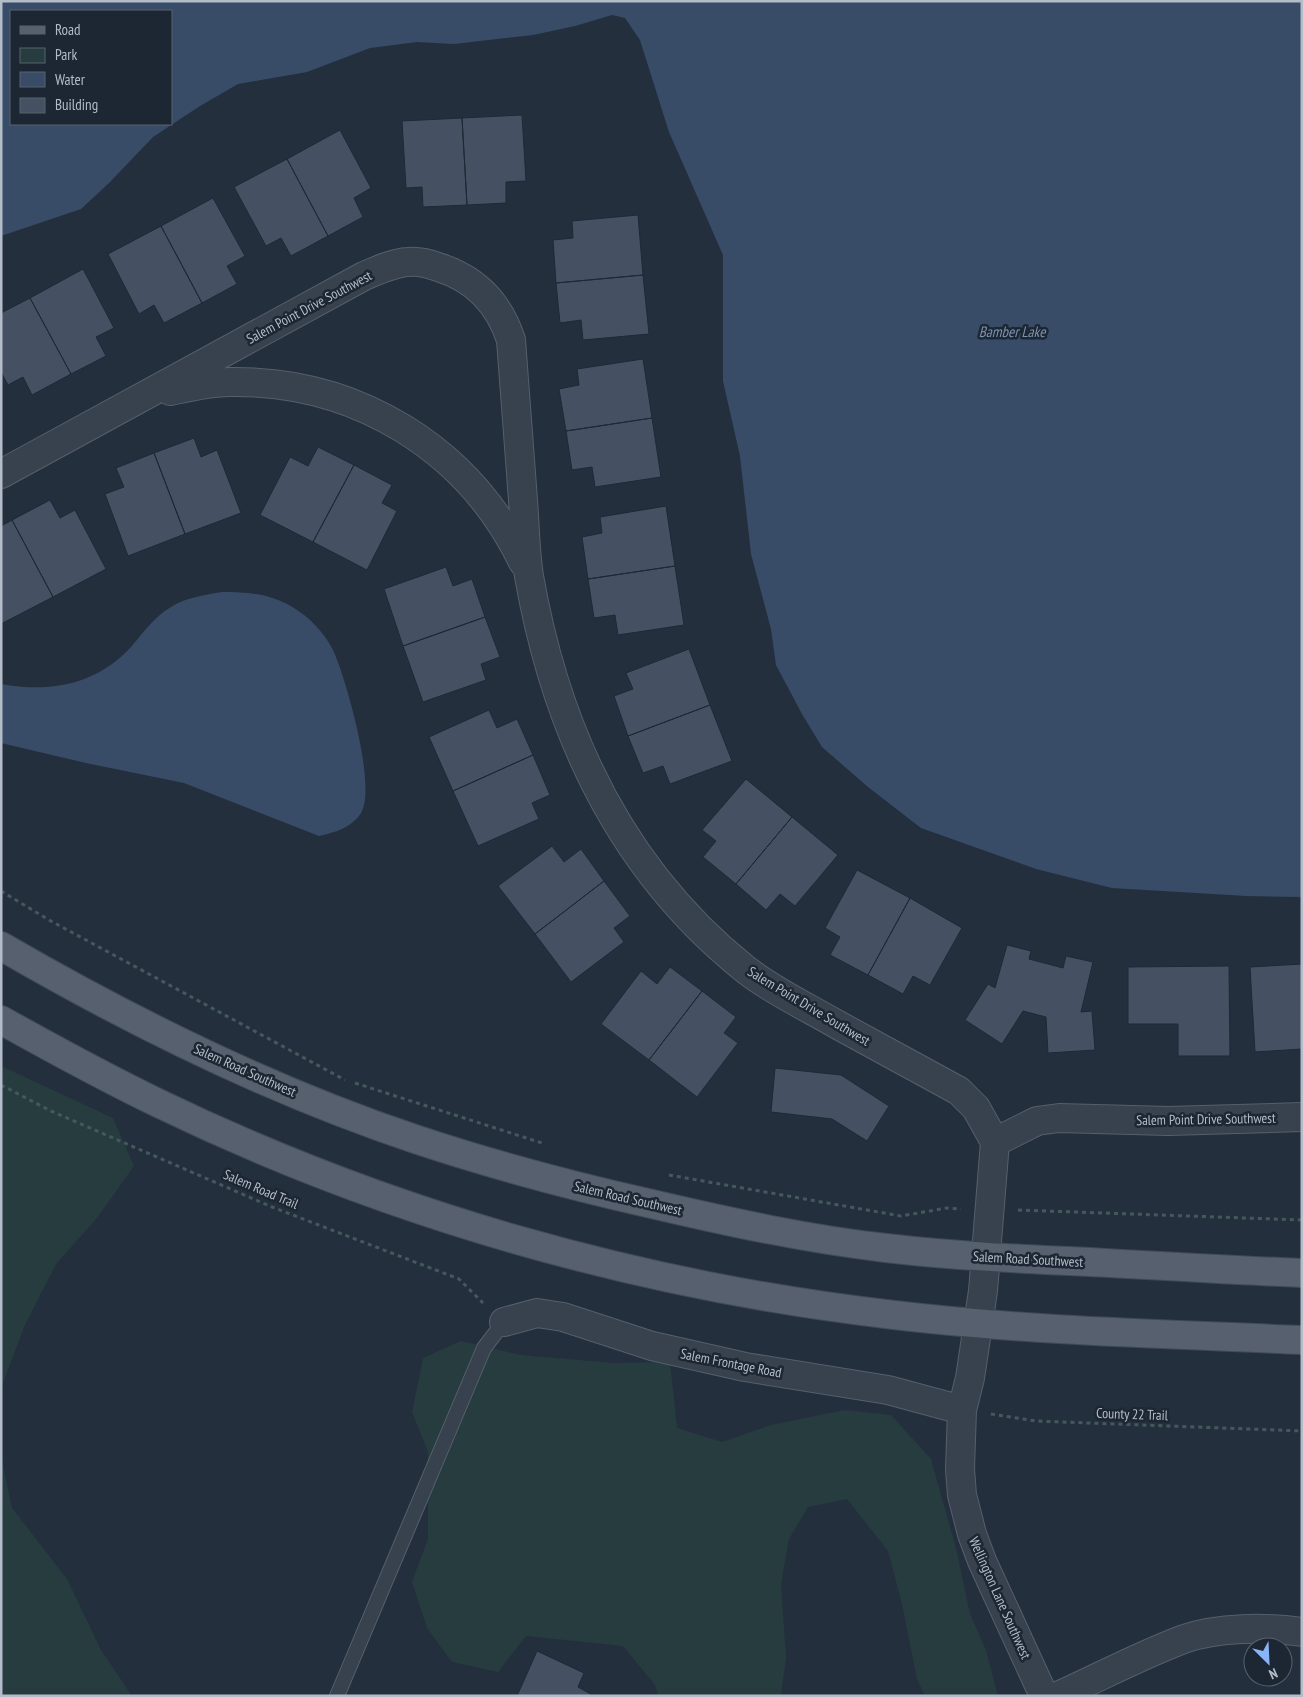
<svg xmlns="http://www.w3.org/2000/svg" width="1303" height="1697" viewBox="0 0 1303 1697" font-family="'PT Sans Narrow',sans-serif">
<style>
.green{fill:#263c3f}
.water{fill:#394c67;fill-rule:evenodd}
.building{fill:#455162;stroke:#1f2835}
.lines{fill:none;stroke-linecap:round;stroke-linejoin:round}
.service-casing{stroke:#565f6c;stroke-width:16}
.minor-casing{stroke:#565f6c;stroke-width:30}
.primary-casing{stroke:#414a57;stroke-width:30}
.path{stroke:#44595c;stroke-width:3;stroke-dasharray:4 4;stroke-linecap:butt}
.service{stroke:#38414e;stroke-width:14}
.minor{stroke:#38414e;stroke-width:28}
.primary{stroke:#56606e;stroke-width:28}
.labels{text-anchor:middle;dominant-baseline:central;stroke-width:5;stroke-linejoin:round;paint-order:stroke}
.street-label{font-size:14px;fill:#b4bcc9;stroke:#1d2633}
.water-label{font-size:15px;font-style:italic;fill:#7c92b1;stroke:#1d2633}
</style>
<rect width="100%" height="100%" fill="#242f3e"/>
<path class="green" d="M1 1066 113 1118 134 1166 97 1218 56 1264 25 1325 1 1388Z
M461 1341 521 1355 614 1363 670 1362 677 1428 722 1442 771 1425 845 1410 891 1415 931 1459 956 1548 970 1614 986 1650 998 1696H925L917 1679 902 1604 888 1551 847 1499 808 1507 789 1539 781 1584 786 1657 781 1696H658L655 1685 623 1646 526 1636 498 1672 452 1662 427 1628 412 1582 428 1539V1452L412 1412 423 1358Z
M1 1456 12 1508 67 1579 101 1650 132 1696H1Z"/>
<path class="water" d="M1 1H1302V897L1247 896 1112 888 1036 869 921 828 868 787 822 747 802 714 776 665 771 629 751 554 740 456 723 381V255L669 132 640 40 625 18 612 15 575 26 533 35 454 44 417 42 370 48 307 72 238 84 200 106 153 137 109 183 81 209 1 236ZM11 11H171V124H11Z
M222 592C254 592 278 595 304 615 315 623 327 638 333 650 346 678 377 787 361 813 351 828 336 832 319 836L184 783 86 763 1 743V684C50 693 96 685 131 647 143 633 154 617 171 607 187 597 205 595 222 592Z"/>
<path class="building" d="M522 115 526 181 506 182V203L467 205 462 118Z
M462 118 467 205 423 207 422 187 406 188 402 121Z
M340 130 371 188 354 198 363 217 328 236 287 159Z
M287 159 328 236 291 256 281 238 266 246 234 187Z
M213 198 245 256 227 266 237 284 202 303 161 226Z
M638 215 643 275 556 283 553 240 573 238 572 221Z
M161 226 202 303 164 323 154 305 139 314 108 254Z
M83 269 114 328 96 337 106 356 71 374 30 298Z
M643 275 649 334 583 340 581 320 560 323 556 283Z
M30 298 71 374 32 395 23 377 8 385 1 372V313Z
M643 359 652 418 566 431 559 389 579 385 577 369Z
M652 418 661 477 595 487 592 467 572 470 566 431Z
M194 438 201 457 217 450 241 513 185 534 154 453Z
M318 447 354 465 313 542 260 515 290 457 308 466Z
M154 453 185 534 128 556 105 494 124 487 116 468Z
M354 465 392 485 382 503 397 511 367 570 313 542Z
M50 500 60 518 75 510 106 569 53 597 12 520Z
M666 506 675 566 588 579 582 537 602 533 600 517Z
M12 520 53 597 1 624V526Z
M675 566 684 625 618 635 615 615 594 618 588 579Z
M446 567 453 586 472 579 485 617 403 646 384 589Z
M485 617 500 657 481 664 486 680 423 702 403 646Z
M689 649 710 705 628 736 614 696 633 689 626 673Z
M710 705 732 761 670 784 663 766 643 773 628 736Z
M489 710 497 728 517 719 533 755 453 791 429 737Z
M533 755 550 795 532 803 539 819 478 846 453 791Z
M746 779 792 817 736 884 703 857 716 841 702 830Z
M792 817 838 855 795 906 780 894 766 910 736 884Z
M552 846 564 862 581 849 604 881 535 934 498 886Z
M857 870 910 898 868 975 830 955 840 937 825 928Z
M604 881 630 916 614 928 624 942 571 982 535 934Z
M910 898 962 928 930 985 913 976 903 994 868 975Z
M1007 945 1031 951 1029 959 1063 968 1066 956 1093 962 1081 1012 1092 1011 1095 1050 1048 1053 1046 1017 1023 1011 1002 1044 965 1020 988 984 995 988Z
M1302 964V1049L1255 1052 1250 967Z
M1229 966 1230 1056H1178V1024H1128V967Z
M670 967 702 991 649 1060 601 1024 641 971 657 984Z
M702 991 736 1017 724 1033 738 1043 697 1097 649 1060Z
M775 1068 841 1075 889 1106 867 1141 832 1119 771 1112Z
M537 1651 584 1673 578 1687 594 1696H517Z"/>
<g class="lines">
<g class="service-casing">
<path id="service" d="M337 1696 484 1348 504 1322"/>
</g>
<g class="minor-casing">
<path id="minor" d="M170 391C189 387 210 382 230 382 356 380 468 448 523 562
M1 474 364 276C378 270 393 263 408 262 418 261 430 264 438 267 476 279 499 303 511 340 515 393 519 447 523 500 525 525 525 551 529 576 556 731 620 869 745 969 773 991 807 1007 838 1025 879 1047 918 1069 959 1091L976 1108 995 1142 983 1291 970 1378 962 1410 960 1469 962 1495 972 1534 982 1561 1044 1696
M995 1142 1037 1121 1059 1118 1168 1121 1302 1117
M504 1322 537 1313 563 1317 652 1346 745 1367 888 1390 962 1410
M1058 1696C1100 1677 1141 1655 1184 1639 1218 1627 1267 1627 1302 1632"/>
</g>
<g class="primary-casing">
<path id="primary" d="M1 946C132 1022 271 1091 415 1139 493 1165 572 1186 652 1204 729 1222 807 1239 886 1248 954 1256 1022 1259 1090 1262 1161 1266 1231 1270 1302 1273
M1 1020C53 1049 104 1077 158 1103 387 1214 640 1286 894 1315 1029 1331 1166 1334 1302 1340"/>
</g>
<path class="path" d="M1 891 49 920 345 1080
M355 1083 545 1144
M1 1085 51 1111 272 1207 459 1279 483 1303
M669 1175 901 1216 947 1208 961 1209
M1018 1210 1302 1220
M991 1414 1036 1421 1302 1431"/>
<use href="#service" class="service"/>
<use href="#minor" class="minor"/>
<use href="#primary" class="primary"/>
</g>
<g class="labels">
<g class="street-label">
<text transform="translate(309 307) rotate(-28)">Salem Point Drive Southwest</text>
<text transform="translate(809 1006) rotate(31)">Salem Point Drive Southwest</text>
<text transform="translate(245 1070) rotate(24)">Salem Road Southwest</text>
<text transform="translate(1206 1119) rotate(-1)">Salem Point Drive Southwest</text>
<text transform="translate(261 1189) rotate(23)">Salem Road Trail</text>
<text transform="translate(628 1198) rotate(13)">Salem Road Southwest</text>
<text transform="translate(1028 1259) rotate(3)">Salem Road Southwest</text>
<text transform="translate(731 1363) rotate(11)">Salem Frontage Road</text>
<text transform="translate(1132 1414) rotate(2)">County 22 Trail</text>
<text transform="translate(1000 1598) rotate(66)">Wellington Lane Southwest</text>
</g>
<g class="water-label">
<text x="1012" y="331">Bamber Lake</text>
</g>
</g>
<rect width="1303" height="1697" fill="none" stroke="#b4bcc9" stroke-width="5"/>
<rect x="10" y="10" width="162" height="115" fill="#1d2633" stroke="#59626f"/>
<rect x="20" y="26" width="25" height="8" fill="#56606e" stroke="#59626f"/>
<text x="55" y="35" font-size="15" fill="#b4bcc9">Road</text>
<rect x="20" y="48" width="25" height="15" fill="#263c3f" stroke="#59626f"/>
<text x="55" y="60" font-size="15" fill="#b4bcc9">Park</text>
<rect x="20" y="72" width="25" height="15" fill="#394c67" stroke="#59626f"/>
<text x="55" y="85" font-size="15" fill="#b4bcc9">Water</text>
<rect x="20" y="98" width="25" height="15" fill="#455162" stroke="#59626f"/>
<text x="55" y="110" font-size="15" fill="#b4bcc9">Building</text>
<g transform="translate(1268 1662) rotate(156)"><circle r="24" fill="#1d2633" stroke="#59626f"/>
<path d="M0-4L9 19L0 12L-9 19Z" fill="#8ab4f8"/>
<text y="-8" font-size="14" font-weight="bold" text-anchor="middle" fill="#b4bcc9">N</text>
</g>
</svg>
